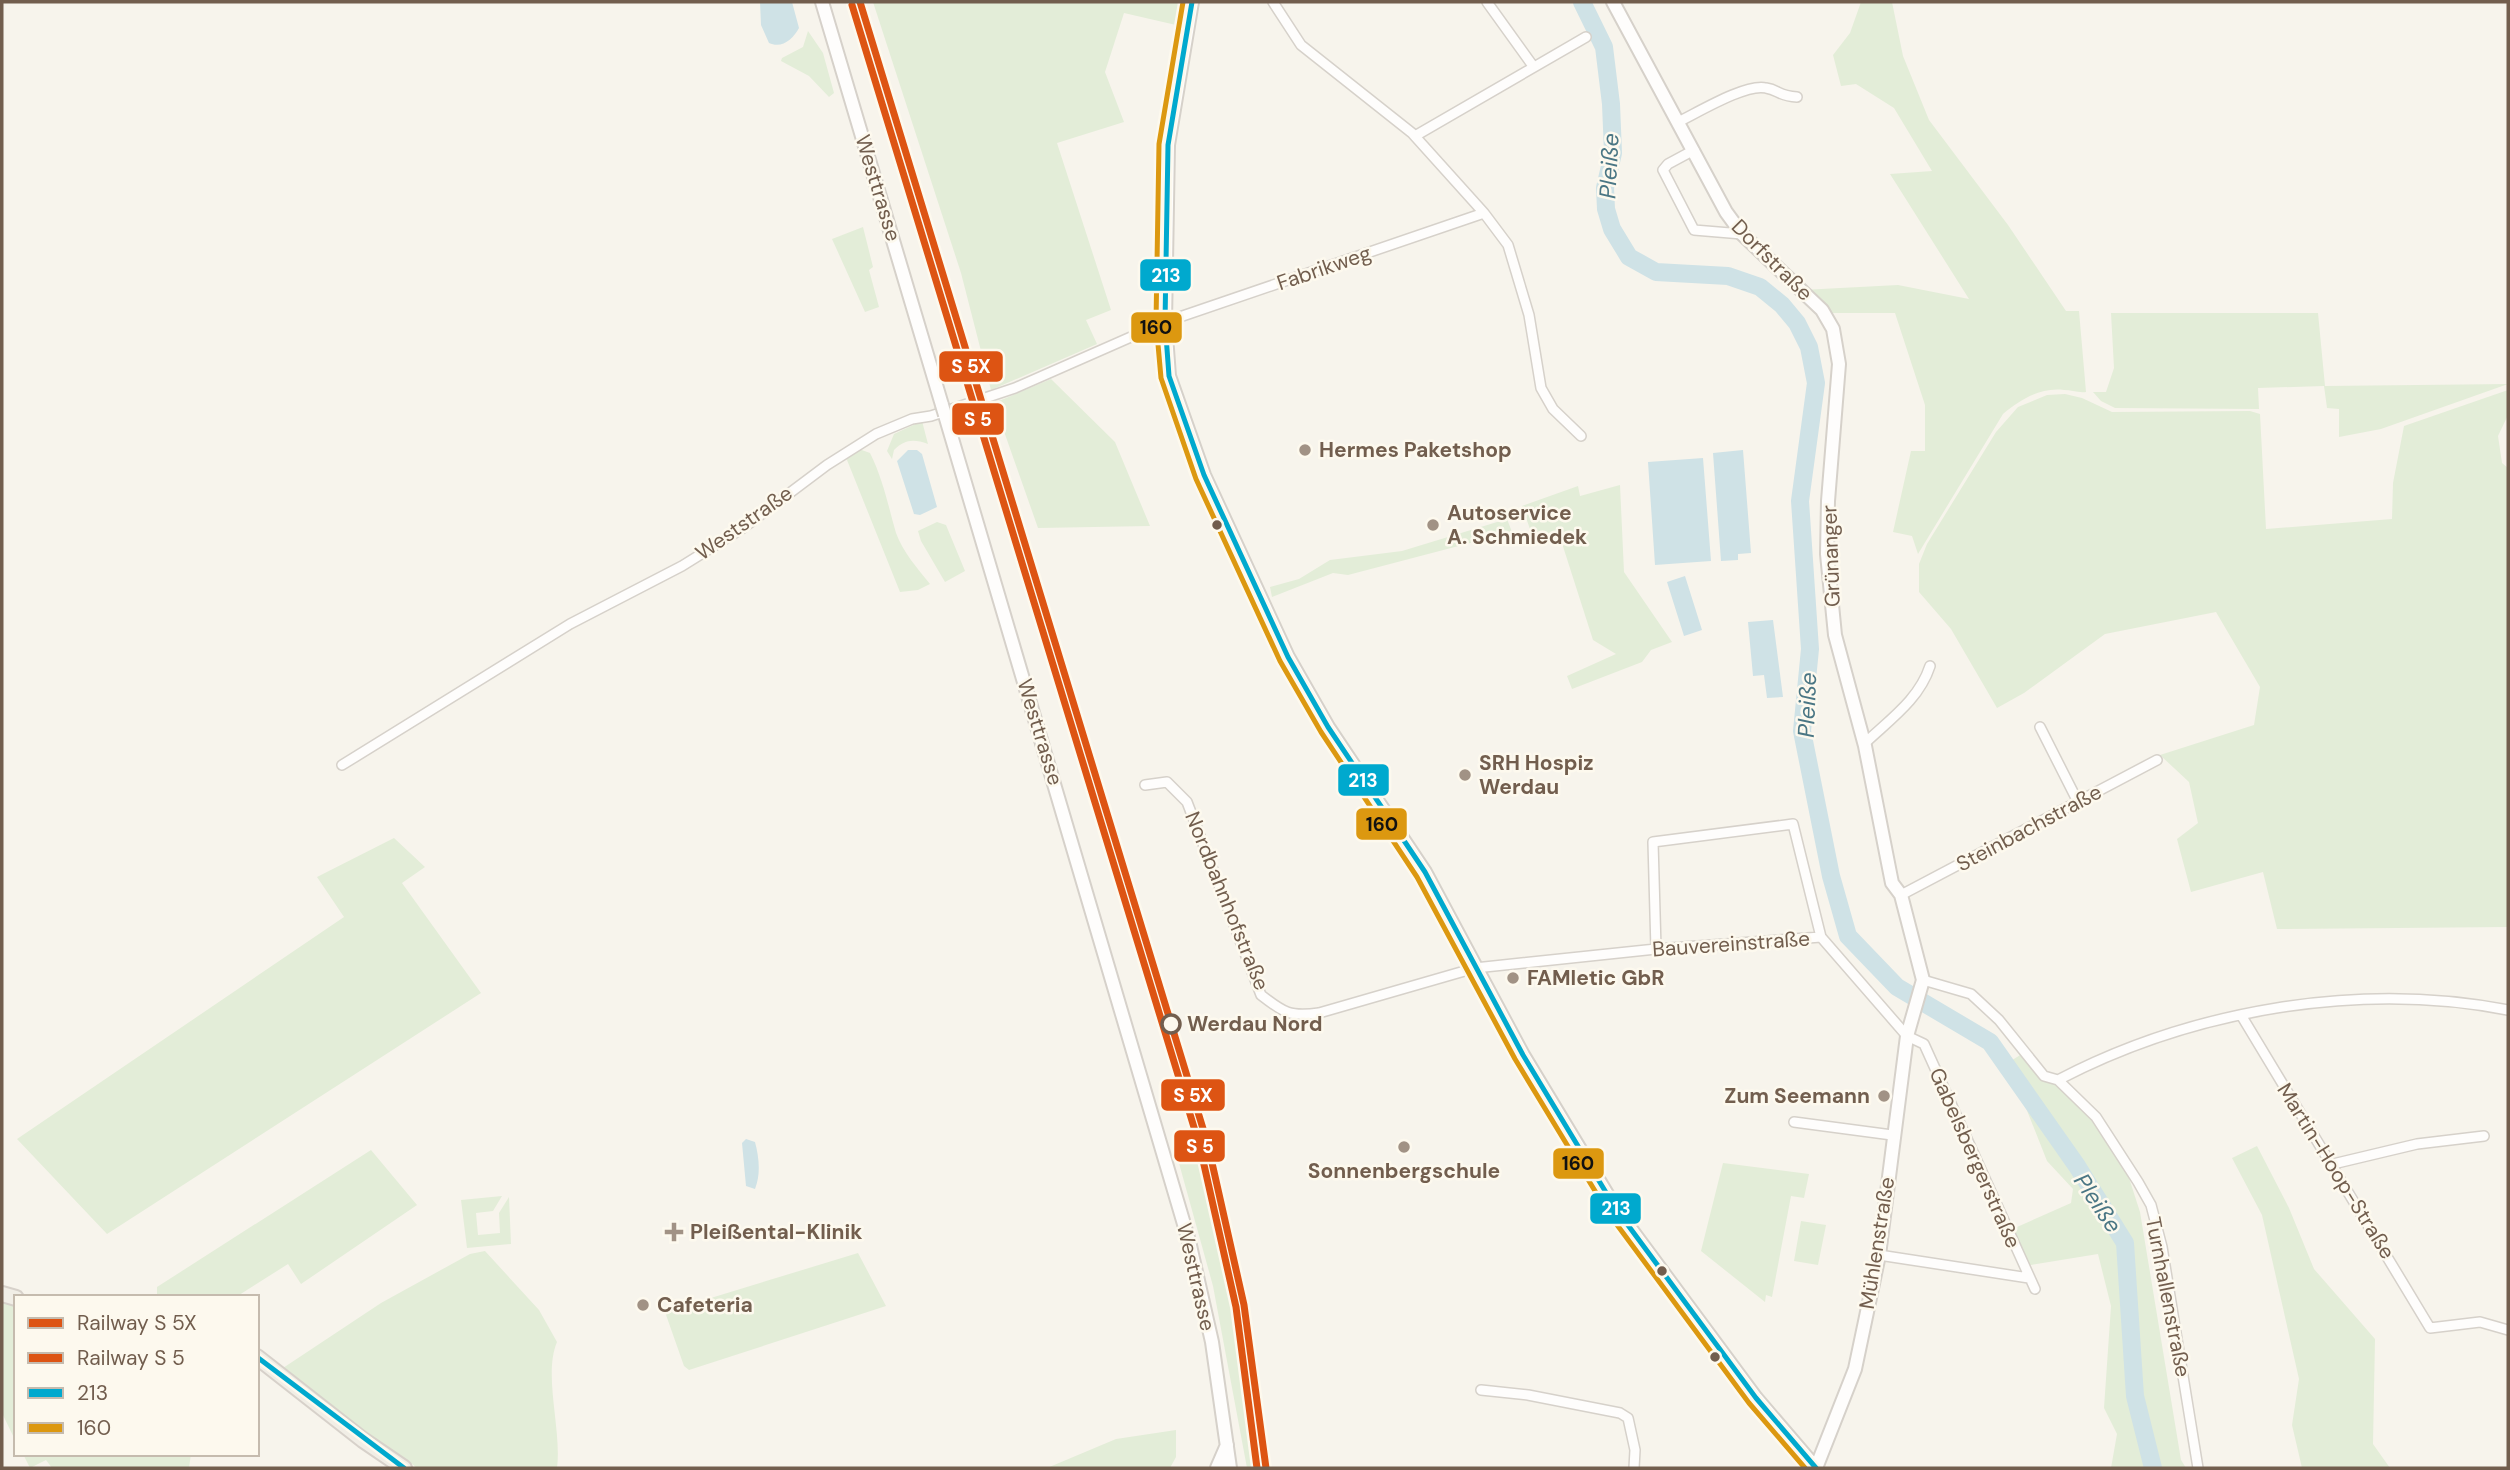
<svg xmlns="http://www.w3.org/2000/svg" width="2510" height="1470" viewBox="0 0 2510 1470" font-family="'DM Sans',sans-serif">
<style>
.green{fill:#e3edd8}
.water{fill:#cfe2e6}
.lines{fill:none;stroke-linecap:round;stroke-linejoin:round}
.river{stroke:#cfe2e6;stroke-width:18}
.street-casing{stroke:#d6d1ca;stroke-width:12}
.secondary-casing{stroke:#d6d1ca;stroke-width:16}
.primary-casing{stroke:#d7d1ca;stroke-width:18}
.street{stroke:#fefdfc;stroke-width:9}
.secondary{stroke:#fefdfc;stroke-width:12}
.primary{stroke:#f1eee6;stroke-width:14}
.secondary-bridge-casing{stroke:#d6d1ca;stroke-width:16;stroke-linecap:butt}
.secondary-bridge{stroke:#fefdfc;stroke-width:12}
.bus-1-casing{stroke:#fdf9ee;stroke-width:10}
.bus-2-casing{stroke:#fdf9ee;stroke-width:10}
.bus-1{stroke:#00a9ce;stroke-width:5}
.bus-2{stroke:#dc9810;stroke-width:5}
.rail-1-casing{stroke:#fdf9ee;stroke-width:12}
.rail-2-casing{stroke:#fdf9ee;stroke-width:12}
.rail-1{stroke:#dd5413;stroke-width:7}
.rail-2{stroke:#dd5413;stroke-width:7}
.poi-dot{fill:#a19285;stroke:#fdf9ee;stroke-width:2.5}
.bus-dot{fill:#725e4e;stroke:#fdf9ee;stroke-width:2.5}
.stop-dot{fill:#fdf9ee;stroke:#725e4e;stroke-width:3.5}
.labels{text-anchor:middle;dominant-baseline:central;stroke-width:5;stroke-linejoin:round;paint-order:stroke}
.street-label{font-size:21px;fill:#725e4e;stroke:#fdf9ee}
.poi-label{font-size:21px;font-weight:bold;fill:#725e4e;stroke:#fdf9ee;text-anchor:start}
.stop-label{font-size:21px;font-weight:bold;fill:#725e4e;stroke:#fdf9ee;text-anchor:start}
.water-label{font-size:23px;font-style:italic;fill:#4a7684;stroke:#fdf9ee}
.line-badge{stroke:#fdf9ee;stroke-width:2.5}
.badge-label{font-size:19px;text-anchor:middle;font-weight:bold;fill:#fff}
.pale-badge-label{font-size:19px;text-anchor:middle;font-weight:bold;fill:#111}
</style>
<rect width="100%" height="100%" fill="#f7f4ec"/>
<path class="green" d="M873 2H1181L1176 25 1124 13 1105 72 1124 122 1057 143 1111 310 1086 320 1097 344 991 390 961 273Z
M1861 2H1892L1903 56 1929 120 2008 225 2066 311H2079L2086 392C2078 393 2071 390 2064 390 2040 387 2020 400 2003 414L1918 554 1912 536 1893 532 1911 451H1925V405L1895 313H1824L1802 290 1898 285 1969 299 1890 174 1932 171 1894 108 1856 84 1841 86 1833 55 1850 33Z
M808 31 823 53 834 93 829 97 809 76 781 61 782 58 803 47Z
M863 227 873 267 869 270 879 307 865 312 832 239Z
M2111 313H2318L2325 386 2508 384 2381 429 2339 437V409L2327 408 2324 386 2258 388 2259 409 2115 408 2101 401 2093 392H2106L2114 368Z
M1051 379 1115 442 1150 526 1038 528 994 403Z
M2508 390V415L2498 436 2502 463 2508 468V927L2277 929 2263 872 2191 892 2177 839 2198 823 2189 782 2160 755 2254 725 2260 687 2216 612 2105 634 2024 693 1997 708 1951 629 1919 592V564L1927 544 1996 432 2018 407 2047 395 2065 394 2082 398 2112 412 2250 411 2260 414 2266 529 2392 519 2393 483 2404 426Z
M922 421 928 444C914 439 905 439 894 450L892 459 887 451 894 434Z
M859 449 870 453C883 479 888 505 896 533 903 552 917 568 930 584L918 590 900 592 845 455Z
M1620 485 1624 572 1672 642 1651 650 1642 662 1572 689 1567 676 1616 654 1593 640 1559 534 1532 535 1522 506 1578 486 1580 496Z
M1507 519 1512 532 1348 575 1333 573 1272 597 1270 587 1299 579 1330 560 1402 551Z
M937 522 946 525 965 571 945 582 921 541 918 531Z
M394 838 425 867 402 883 481 993 107 1234 17 1139 344 917 317 877Z
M2025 1052 2044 1076 2058 1080 2120 1150 2140 1212 2181 1460 2186 1468H2111L2117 1434 2104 1408 2111 1306 2098 1254 2024 1266 2008 1231 2071 1203 2073 1189 2047 1161 2011 1070 2006 1064Z
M1201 1144C1230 1250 1250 1359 1261 1468H1247L1213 1286 1177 1156Z
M2257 1146 2289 1208 2314 1269 2375 1339 2373 1444 2390 1468H2302L2292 1425 2299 1379 2262 1215 2232 1158Z
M371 1150 417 1205 301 1284 288 1264 236 1297H157V1287Z
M1723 1163 1809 1174 1804 1198 1791 1196 1772 1297 1766 1295 1765 1302 1701 1251Z
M502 1196 493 1211 476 1213 478 1235 500 1233 499 1213 509 1197 511 1244 467 1248 461 1200Z
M1801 1221 1826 1225 1818 1265 1794 1261Z
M485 1251 539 1310 557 1342C543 1375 562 1430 557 1468H417L403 1457 387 1451 283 1368 381 1303 470 1254Z
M858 1253 886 1306 689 1370 684 1366 665 1312Z
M2 1299 16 1303V1442L2 1413Z
M1176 1430V1457L1170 1468H1047L1116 1439Z
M23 1454H191L189 1468H52L46 1460 30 1468Z"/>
<path class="water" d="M760 2H792L799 28C793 39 782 49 769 43L761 25Z
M908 450H917L922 454 937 507 920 515 914 514 897 461Z
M1743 450 1751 553 1738 554V560L1721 561 1713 453Z
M1703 458 1711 561 1655 565 1648 462Z
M1685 576 1702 630 1684 636 1667 582Z
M1773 620 1783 697 1767 698 1764 675 1753 676 1748 622Z
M746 1139 755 1142C759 1157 761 1174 755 1189L746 1186 742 1143Z"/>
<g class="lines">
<path class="river" d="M1582 2 1604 47 1611 104 1613 153 1605 188 1606 209 1612 229 1629 257 1656 272 1728 276 1760 287 1782 305 1797 323 1809 347 1816 383 1800 501 1810 649 1802 731 1831 876 1848 936 1897 987 1990 1042 2077 1166 2125 1243 2135 1396 2153 1468"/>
<g class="street-casing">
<path id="street" d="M1273 2 1301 45 1412 133 1484 213 1508 245 1529 315 1541 388 1553 409 1581 436
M1487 2 1533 66
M1678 122C1697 113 1746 83 1766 88 1779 90 1778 96 1797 97
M1415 136 1586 37
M1694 150 1668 164 1663 170 1694 230 1742 234
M2040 727 2078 802
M1864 744C1889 720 1919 700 1930 666
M342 765 570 624 682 566 743 528 827 465 876 434 912 419 931 416 1015 388 1165 322 1484 213
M1145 785 1167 782 1187 802 1261 995C1284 1013 1290 1017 1319 1013L1475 968 1656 949 1821 937
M1901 895 2157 760
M1656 949 1653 842 1793 824 1821 937 1907 1036 1924 1044 2035 1289
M1923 980 1971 994 1999 1020 2044 1076 2058 1080 2096 1117 2138 1182 2151 1205 2162 1247 2198 1468
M2241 1015 2430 1328 2480 1322 2508 1330
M2058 1080C2192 1010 2359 981 2508 1010
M1794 1122 1892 1135
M2333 1164 2417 1144 2484 1136
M1879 1255 2029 1278
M1481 1390 1528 1395 1620 1413 1628 1418 1635 1450 1634 1468"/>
</g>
<g class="secondary-casing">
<path id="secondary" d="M822 2 942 405
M1192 2 1168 145 1165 322 1169 376 1204 475 1288 657 1328 727 1425 872 1523 1055 1616 1209 1756 1398 1816 1468
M1613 2 1726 212 1742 234 1822 310 1833 329 1839 364 1828 501 1827 554 1835 635 1865 746 1892 883 1901 895 1923 980 1907 1036 1879 1255 1855 1369 1816 1468
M945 415 1189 1241 1212 1342 1230 1468
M1217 1468 1227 1445"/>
</g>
<g class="primary-casing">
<path id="primary" d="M2 1294 16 1298
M257 1357 363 1440 404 1468"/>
</g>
<use href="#street" class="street"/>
<use href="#secondary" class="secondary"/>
<use href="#primary" class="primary"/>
<g class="secondary-bridge-casing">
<path id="secondary-bridge" d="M942 405 945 415"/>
</g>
<use href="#secondary-bridge" class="secondary-bridge"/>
<g class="bus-1-casing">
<path id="bus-1" d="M1192 2 1168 145 1165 322 1169 376 1204 475 1288 657 1328 727 1425 872 1523 1055 1616 1209 1756 1398 1816 1468
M257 1357 404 1468"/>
</g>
<g class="bus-2-casing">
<path id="bus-2" d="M1183 2 1159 144 1156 322 1161 378 1196 479 1280 661 1321 732 1417 877 1515 1059 1609 1214 1749 1403 1805 1468"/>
</g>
<use href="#bus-1" class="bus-1"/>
<use href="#bus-2" class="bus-2"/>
<g class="rail-1-casing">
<path id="rail-1" d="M860 2 1208 1145 1244 1305 1266 1468"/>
</g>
<g class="rail-2-casing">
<path id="rail-2" d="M852 5 1200 1147 1236 1307 1257 1468"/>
</g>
<use href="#rail-1" class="rail-1"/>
<use href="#rail-2" class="rail-2"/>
</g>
<g class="poi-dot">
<circle cx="1305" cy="450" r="7"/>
<circle cx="1433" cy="525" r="7"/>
<circle cx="1465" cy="775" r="7"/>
<circle cx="1513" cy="978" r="7"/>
<circle cx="1884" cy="1096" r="7"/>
<circle cx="1404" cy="1147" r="7"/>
<path d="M670.5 1221.5h7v7h7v7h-7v7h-7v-7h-7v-7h7z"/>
<circle cx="643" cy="1305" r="7"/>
</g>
<g class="bus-dot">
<circle cx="1217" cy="525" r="6"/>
<circle cx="1662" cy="1271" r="6"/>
<circle cx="1715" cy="1357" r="6"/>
</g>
<circle class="stop-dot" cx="1171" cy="1024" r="9"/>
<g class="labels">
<g class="street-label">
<text transform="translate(878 188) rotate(73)">Westtrasse</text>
<text transform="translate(1772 260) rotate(45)">Dorfstraße</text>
<text transform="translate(1324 268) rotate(-19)">Fabrikweg</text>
<text transform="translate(744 523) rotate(-35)">Weststraße</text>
<text transform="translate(1831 556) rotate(-92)">Grünanger</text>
<text transform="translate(1040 732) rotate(73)">Westtrasse</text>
<text transform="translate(2029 828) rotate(-28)">Steinbachstraße</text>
<text transform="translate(1227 901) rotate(68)">Nordbahnhofstraße</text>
<text transform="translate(1731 944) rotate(-4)">Bauvereinstraße</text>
<text transform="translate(1975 1158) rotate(66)">Gabelsbergerstraße</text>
<text transform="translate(2336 1171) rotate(58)">Martin-Hoop-Straße</text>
<text transform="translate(1877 1243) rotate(-81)">Mühlenstraße</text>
<text transform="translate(1196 1277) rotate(77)">Westtrasse</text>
<text transform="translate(2168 1297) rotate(79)">Turnhallenstraße</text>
</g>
<g class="poi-label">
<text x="1319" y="450">Hermes Paketshop</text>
<text x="1447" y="513">Autoservice<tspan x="1447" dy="24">A. Schmiedek</tspan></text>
<text x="1479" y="763">SRH Hospiz<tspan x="1479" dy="24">Werdau</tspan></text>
<text x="1527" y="978">FAMletic GbR</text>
<text x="1870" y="1096" text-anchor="end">Zum Seemann</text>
<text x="1404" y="1171" text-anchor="middle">Sonnenbergschule</text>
<text x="690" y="1232">Pleißental-Klinik</text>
<text x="657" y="1305">Cafeteria</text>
</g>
<g class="stop-label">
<text x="1187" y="1024">Werdau Nord</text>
</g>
<g class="water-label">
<text transform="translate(1609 166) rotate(-87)">Pleiße</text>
<text transform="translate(1807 705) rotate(-88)">Pleiße</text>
<text transform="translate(2098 1203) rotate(56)">Pleiße</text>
</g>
</g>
<g class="line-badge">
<rect x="1139" y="258" width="53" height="34" rx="7" fill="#00a9ce"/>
<rect x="1130" y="311" width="53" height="33" rx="7" fill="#dc9810"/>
<rect x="938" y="350" width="66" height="33" rx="7" fill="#dd5413"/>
<rect x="951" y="402" width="54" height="34" rx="7" fill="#dd5413"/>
<rect x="1337" y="763" width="53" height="34" rx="7" fill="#00a9ce"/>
<rect x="1355" y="807" width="53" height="34" rx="7" fill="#dc9810"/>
<rect x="1160" y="1078" width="66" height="34" rx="7" fill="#dd5413"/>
<rect x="1173" y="1129" width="53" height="34" rx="7" fill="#dd5413"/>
<rect x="1552" y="1147" width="53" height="33" rx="7" fill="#dc9810"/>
<rect x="1589" y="1192" width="53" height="33" rx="7" fill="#00a9ce"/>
</g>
<g class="badge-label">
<text x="1166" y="282">213</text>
<text x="971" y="373">S 5X</text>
<text x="978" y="426">S 5</text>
<text x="1363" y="787">213</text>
<text x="1193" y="1102">S 5X</text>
<text x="1200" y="1153">S 5</text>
<text x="1616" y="1215">213</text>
</g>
<g class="pale-badge-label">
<text x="1156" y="334">160</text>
<text x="1382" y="831">160</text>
<text x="1578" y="1170">160</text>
</g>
<rect width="2510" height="1470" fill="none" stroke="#725e4e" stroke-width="7"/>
<rect x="14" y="1295" width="245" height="161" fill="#fdf9ee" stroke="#c5bbae" stroke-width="2"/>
<rect x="28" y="1318" width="35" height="10" fill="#dd5413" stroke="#c5bbae" stroke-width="2"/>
<text x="77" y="1330" font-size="21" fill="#725e4e">Railway S 5X</text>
<rect x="28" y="1353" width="35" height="10" fill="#dd5413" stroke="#c5bbae" stroke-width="2"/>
<text x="77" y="1365" font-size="21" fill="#725e4e">Railway S 5</text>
<rect x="28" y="1388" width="35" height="10" fill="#00a9ce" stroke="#c5bbae" stroke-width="2"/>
<text x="77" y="1400" font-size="21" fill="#725e4e">213</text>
<rect x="28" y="1423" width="35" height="10" fill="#dc9810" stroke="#c5bbae" stroke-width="2"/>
<text x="77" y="1435" font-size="21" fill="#725e4e">160</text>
</svg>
